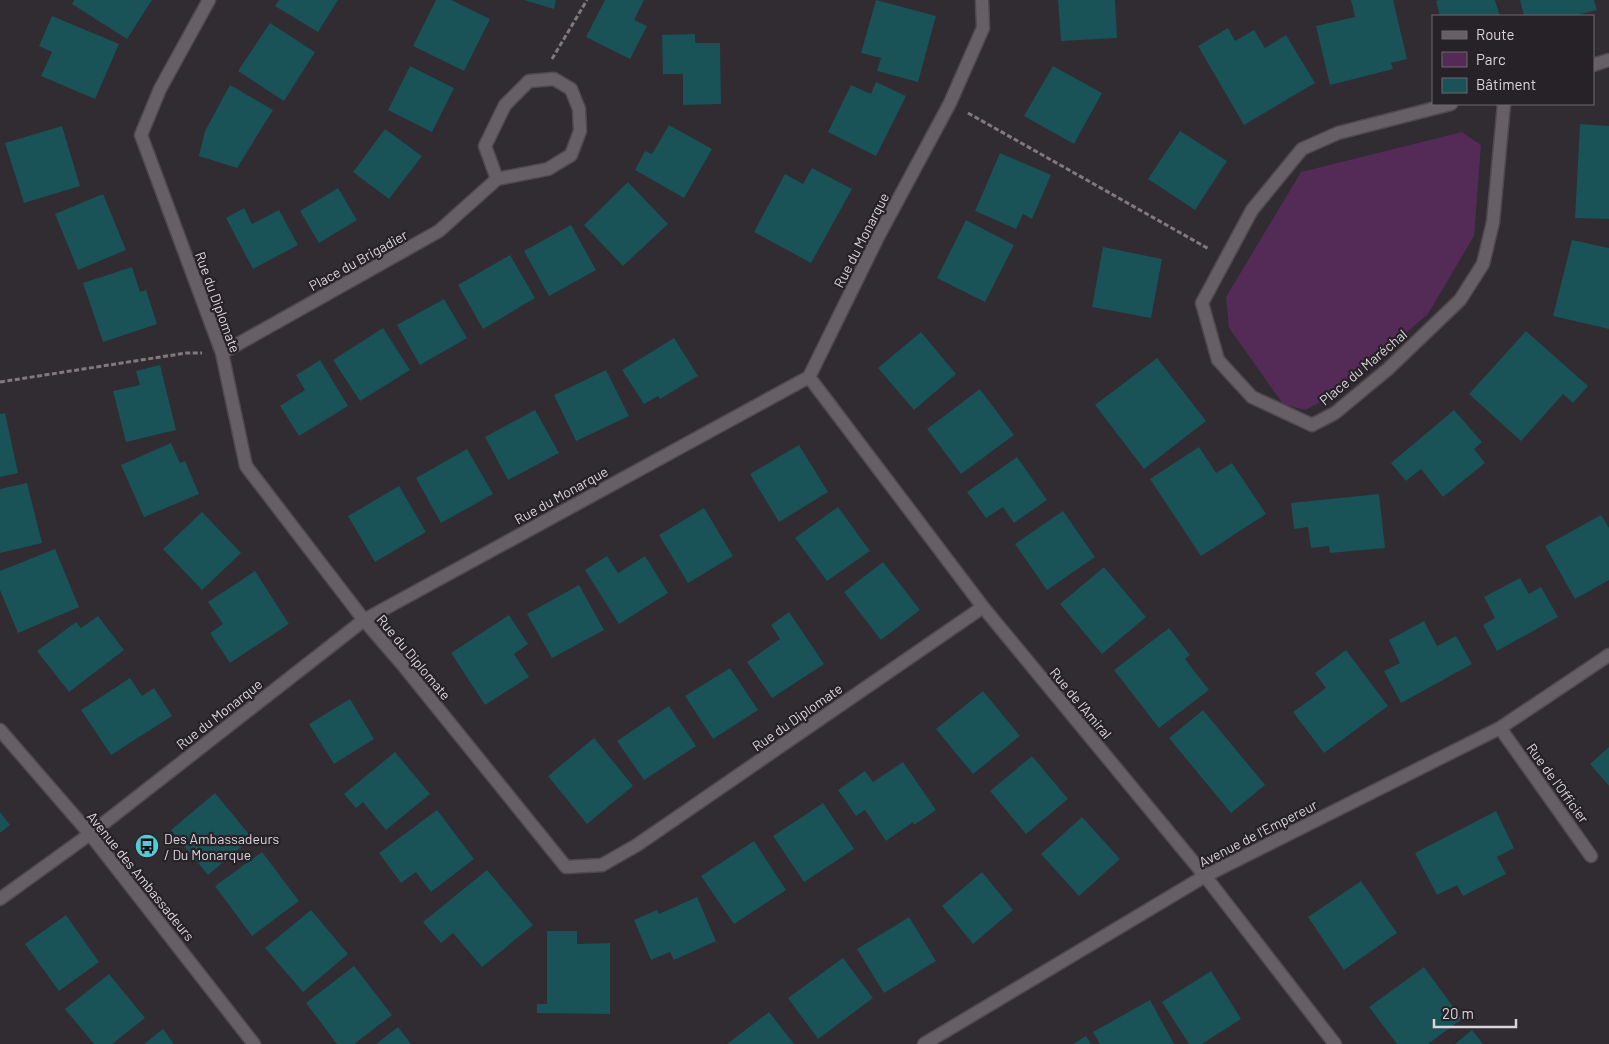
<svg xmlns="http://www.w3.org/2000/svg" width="1609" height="1044" viewBox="0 0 1609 1044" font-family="Barlow,sans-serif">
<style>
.green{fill:#542a57}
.building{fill:#195257}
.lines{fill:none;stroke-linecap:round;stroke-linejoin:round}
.street-casing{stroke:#4f494f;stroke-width:15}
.path{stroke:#807a80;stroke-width:3;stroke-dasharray:5 2.5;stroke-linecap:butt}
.street{stroke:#665f66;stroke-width:12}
.labels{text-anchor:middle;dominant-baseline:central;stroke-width:4.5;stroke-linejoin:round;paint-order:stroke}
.street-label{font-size:14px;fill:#dad5da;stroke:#272128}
.poi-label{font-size:14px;fill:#dad5da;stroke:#272128;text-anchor:start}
</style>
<rect width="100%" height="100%" fill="#312b32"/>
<path class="green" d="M1462 132 1481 145 1474 236 1428 314 1331 397 1305 410 1283 404 1229 328 1226 297 1301 172Z"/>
<path class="building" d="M74 0H152L127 39 72 4Z
M279 0H338L318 32 275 6Z
M436 0H451L490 19 464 71 413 46Z
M524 0H556L554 9Z
M605 0H644L634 20 647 26 630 59 586 37Z
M876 0 936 16 918 82 877 71 881 58 861 53Z
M1058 0H1115L1117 38 1061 41Z
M1351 0H1393L1407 59 1391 63 1393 69 1330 85 1316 26 1355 17Z
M1439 0H1495L1500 16H1440L1436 1Z
M1520 0H1594L1597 10 1573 16H1524Z
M52 16 119 44 95 99 41 76 52 52 39 46Z
M270 23 315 52 284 101 238 71Z
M1228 28 1235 41 1254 30 1265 48 1286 35 1315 83 1244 125 1198 46Z
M695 34V43H720L721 104 683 105V74H663L662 35Z
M410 66 454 88 432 132 388 110Z
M1053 66 1102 93 1074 144 1024 116Z
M876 82 906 96 876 156 828 132 851 85 871 94Z
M230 85 273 110 237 168 199 156 205 131Z
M1580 124 1609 126V219L1575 218Z
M669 125 712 149 684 198 635 170 645 151 652 154Z
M62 126 80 186 24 203 5 143Z
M385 129 422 156 389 199 353 172Z
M1180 131 1227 161 1195 210 1148 179Z
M1000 153 1051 175 1032 219 1023 214 1016 229 975 211Z
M812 168 852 189 811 263 754 232 785 174 803 184Z
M628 182 668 224 623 266 584 225Z
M338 188 357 220 319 243 300 211Z
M103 194 126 250 78 270 55 214Z
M244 208 252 224 279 210 298 245 253 269 226 218Z
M966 220 1014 245 985 302 937 278Z
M571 225 596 270 549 296 524 251Z
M1572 240 1609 248V329L1553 316Z
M1103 247 1162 259 1151 318 1092 307Z
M510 255 535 298 483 329 458 285Z
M132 267 140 292 146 290 157 324 103 342 83 283Z
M444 299 467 338 420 365 397 325Z
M383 328 410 370 360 401 333 360Z
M1526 331 1588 386 1573 403 1563 394 1521 441 1469 394Z
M921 332 956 374 914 410 878 368Z
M674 338 698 376 660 399 658 396 644 404 622 370Z
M1157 358 1206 421 1144 469 1095 405Z
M320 360 348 406 299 436 280 406 305 390 296 375Z
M160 365 176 430 126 442 113 391 140 385 136 371Z
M606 370 629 416 576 441 554 395Z
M980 389 1014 435 961 474 927 429Z
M535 410 559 453 508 480 485 437Z
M1454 410 1482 442 1474 449 1485 463 1443 497 1421 469 1406 481 1391 463Z
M5 413 18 473 0 477V414Z
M171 443 180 463 185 461 199 494 144 517 121 465Z
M799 445 828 492 779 522 750 474Z
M1199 447 1216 473 1232 463 1266 514 1201 556 1150 479Z
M467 449 493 494 441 523 416 478Z
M1017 457 1047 500 1014 523 1003 507 986 518 967 492Z
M27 483 42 543 0 553V489Z
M399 486 426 532 375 562 348 516Z
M1379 494 1385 548 1330 553 1329 546 1311 548 1308 527 1294 529 1291 503Z
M838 507 870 551 827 581 795 538Z
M704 508 733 556 688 583 659 535Z
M1063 511 1095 557 1047 590 1015 544Z
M202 512 241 553 202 590 163 549Z
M1601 515 1609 528V580L1575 599 1545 546Z
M55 549 79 607 18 633 0 590V571Z
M607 556 618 573 645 556 668 593 619 624 585 570Z
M883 562 920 610 881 640 844 592Z
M1104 567 1146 617 1102 654 1060 604Z
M255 571 289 624 230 663 210 633 223 624 208 602Z
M1520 578 1529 594 1541 587 1558 617 1497 651 1483 625 1495 618 1484 597Z
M579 585 604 630 552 658 527 614Z
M789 612 824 664 772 698 747 662 780 639 771 625Z
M509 615 528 644 514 654 529 677 485 705 451 653Z
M98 616 124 650 69 692 37 651 76 622 81 628Z
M1424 621 1437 646 1456 636 1472 664 1401 703 1384 671 1400 663 1389 640Z
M1169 628 1190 655 1185 659 1209 690 1159 728 1114 670Z
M1346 650 1388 706 1324 753 1293 712 1326 688 1315 673Z
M730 668 758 710 713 739 685 696Z
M130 678 142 696 154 688 172 716 111 755 81 710Z
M983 691 1020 736 973 774 936 729Z
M350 699 374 739 334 764 309 724Z
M669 706 696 746 644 780 617 741Z
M1203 710 1265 785 1231 813 1169 738Z
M594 738 633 786 587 824 548 776Z
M1609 747V786L1590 764Z
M395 752 430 794 386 830 363 802 356 808 344 794Z
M1032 756 1068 799 1026 834 990 791Z
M903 762 936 810 914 825 913 822 886 841 865 810 856 816 838 790 865 771 873 782Z
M215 793 252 838 208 875 171 830Z
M823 803 854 849 804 882 773 836Z
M437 810 474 859 431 892 416 872 401 883 379 853Z
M1496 811 1514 848 1497 857 1506 874 1463 896 1457 885 1437 895 1415 853Z
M0 812 10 825 0 833Z
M1082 817 1120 859 1079 896 1041 854Z
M754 841 786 890 734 924 701 876Z
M262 852 299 901 252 936 215 886Z
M487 870 533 925 482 967 453 933 441 943 423 922Z
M982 872 1013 910 973 944 942 906Z
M1361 881 1397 933 1344 970 1308 917Z
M697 897 716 941 674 960 670 952 651 960 634 920 657 910 659 914Z
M311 910 348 954 303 992 265 948Z
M66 915 99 962 59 991 25 944Z
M909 917 936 961 884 993 857 949Z
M547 931H577V944L610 943V1014L537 1013V1004H547Z
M843 958 873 998 818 1039 788 998Z
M354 966 392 1015 354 1044H337L306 1003Z
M1424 967 1462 1019 1428 1044H1397L1369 1007Z
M1211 971 1241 1019 1202 1044H1189L1162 1002Z
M109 974 145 1018 112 1044H94L65 1009Z
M1150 1000 1174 1044H1100L1093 1032Z
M769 1012 794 1044H727Z
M398 1027 411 1044H376Z
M163 1029 174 1044H144Z
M1472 1030 1483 1044H1455Z
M1086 1036 1091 1044H1073Z"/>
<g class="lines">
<g class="street-casing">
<path id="street" d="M209 0 160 89 141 135 222 353 246 466 364 620 402 664 566 867 602 865 637 845 983 607
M1593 65 1609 60
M1451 104 1338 133 1302 149 1252 210 1202 303 1218 360 1252 397 1312 425 1335 413 1388 369 1460 300 1483 264 1493 222 1504 104
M222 353 439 231 497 179 548 169 571 155 580 131 579 109 571 89 554 79 529 81 505 105 485 146 497 179
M809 377 983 607 1205 876 1335 1044
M1500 728 1591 856
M0 730 90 834 254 1044
M0 899 90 834 364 620 809 377 878 237 950 103 983 28 982 0
M924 1044 1205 876 1500 728 1609 655"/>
</g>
<path class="path" d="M552 59 587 0
M968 113 1209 249
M0 382 186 353H202"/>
<use href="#street" class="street"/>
</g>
<defs>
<g id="bus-disc" transform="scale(1.25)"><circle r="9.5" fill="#52cbd7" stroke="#272128"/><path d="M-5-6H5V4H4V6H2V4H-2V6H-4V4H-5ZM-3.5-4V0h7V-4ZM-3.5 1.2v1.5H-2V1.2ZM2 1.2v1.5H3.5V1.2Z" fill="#111"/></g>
</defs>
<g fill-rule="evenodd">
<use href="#bus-disc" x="147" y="846"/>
</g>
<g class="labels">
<g class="street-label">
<text transform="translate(861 240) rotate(-63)">Rue du Monarque</text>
<text transform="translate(358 260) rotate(-29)">Place du Brigadier</text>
<text transform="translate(218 302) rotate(70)">Rue du Diplomate</text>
<text transform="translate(1363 367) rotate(-40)">Place du Maréchal</text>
<text transform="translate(561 495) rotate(-29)">Rue du Monarque</text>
<text transform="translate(414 657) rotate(50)">Rue du Diplomate</text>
<text transform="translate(1081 703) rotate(50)">Rue de l'Amiral</text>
<text transform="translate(219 714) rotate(-38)">Rue du Monarque</text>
<text transform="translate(797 717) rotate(-35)">Rue du Diplomate</text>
<text transform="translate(1558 783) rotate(54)">Rue de l'Officier</text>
<text transform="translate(1258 833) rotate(-27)">Avenue de l'Empereur</text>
<text transform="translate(141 876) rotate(51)">Avenue des Ambassadeurs</text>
</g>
<g class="poi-label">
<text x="164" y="838">Des Ambassadeurs<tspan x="164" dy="16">/ Du Monarque</tspan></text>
</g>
</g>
<rect x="1432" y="15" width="162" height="90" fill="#272128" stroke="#6f696f"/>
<rect x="1442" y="31" width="25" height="8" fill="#665f66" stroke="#6f696f"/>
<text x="1476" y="40" font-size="15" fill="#dad5da">Route</text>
<rect x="1442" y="52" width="25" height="15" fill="#542a57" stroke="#6f696f"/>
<text x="1476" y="65" font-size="15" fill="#dad5da">Parc</text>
<rect x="1442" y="78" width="25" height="15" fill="#195257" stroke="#6f696f"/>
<text x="1476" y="90" font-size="15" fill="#dad5da">Bâtiment</text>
<path d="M1434 1019v8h82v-8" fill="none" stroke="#dad5da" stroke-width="2.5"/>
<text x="1442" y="1019" font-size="15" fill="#dad5da" stroke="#272128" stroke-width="4" paint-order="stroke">20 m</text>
</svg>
